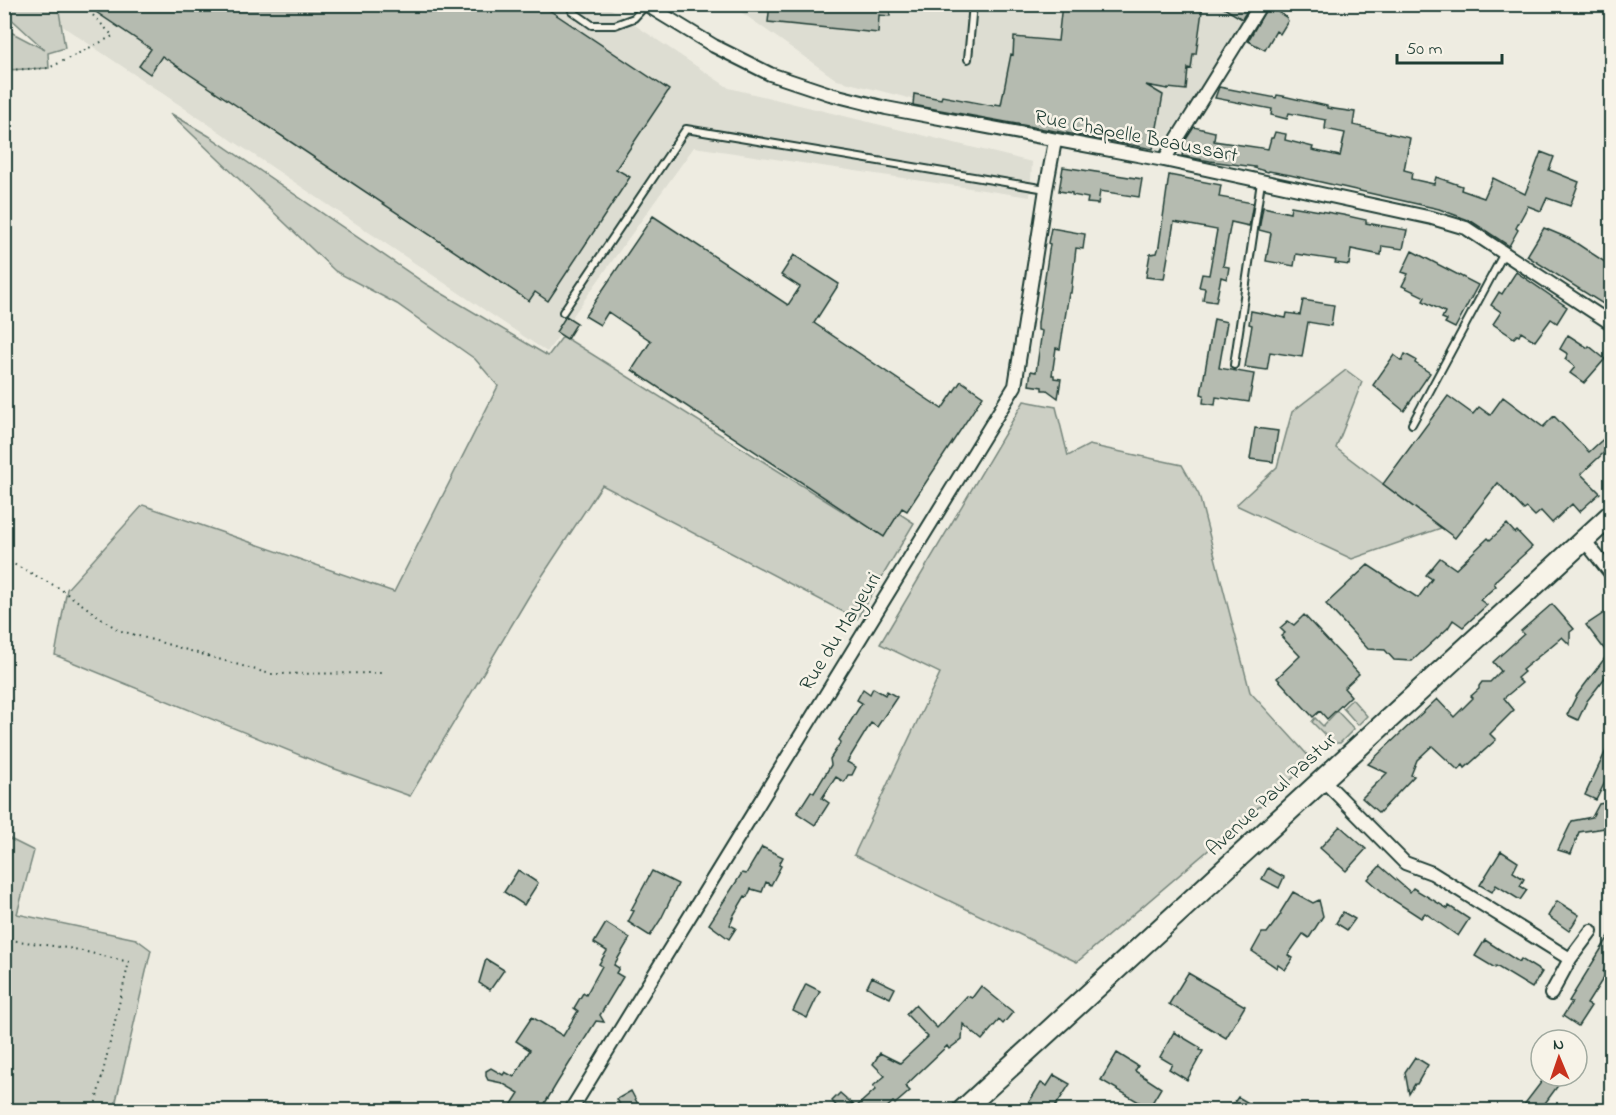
<svg xmlns="http://www.w3.org/2000/svg" width="1616" height="1115" viewBox="0 0 1616 1115" font-family="'Indie Flower',sans-serif">
<style>
.built{fill:#ddddd2}
.green{fill:#cccfc4;stroke:#76867c;stroke-width:1.5}
.building{fill:#b5bbb0;stroke:#1f3d34;stroke-width:1.5}
.lines{fill:none;stroke-linecap:round;stroke-linejoin:round}
.lane-casing{stroke:#1f3d34;stroke-width:10}
.street-casing{stroke:#1f3d34;stroke-width:16}
.primary-casing{stroke:#1f3d34;stroke-width:24}
.path{stroke:#1f3d34;stroke-width:2;stroke-dasharray:1.5 4.5;stroke-linecap:butt}
.lane{stroke:#f7f3e8;stroke-width:6}
.street{stroke:#f7f3e8;stroke-width:12}
.primary{stroke:#f7f3e8;stroke-width:20}
.labels{text-anchor:middle;dominant-baseline:central;stroke-width:5;stroke-linejoin:round;paint-order:stroke}
.street-label{font-size:21px;fill:#1f3d34;stroke:#f7f3e8}
</style>
<rect width="100%" height="100%" fill="#eeece1"/>
<filter id="ink" filterUnits="userSpaceOnUse"><feTurbulence type="fractalNoise" baseFrequency=".0167" numOctaves="2"/><feDisplacementMap in="SourceGraphic" scale="12" xChannelSelector="R" yChannelSelector="G"/><feConvolveMatrix kernelMatrix="1 2 1 2 8 2 1 2 1" color-interpolation-filters="sRGB"/></filter>
<g filter="url(#ink)">
<path class="built" d="M31 5H605L729 88 1032 162 1030 197 694 147 547 352Z
M731 5H1254L1158 152 980 116 837 80Z"/>
<path class="green" d="M5 4 58 5 65 48 48 53 49 68 5 70V29L45 50 5 13Z
M170 113 209 136 426 284 548 356 563 336 860 522 877 499 914 523 857 619 602 485 529 596 410 796 324 765 55 655 67 589 143 505 394 592 498 386 475 359 397 304 335 271Z
M1346 370 1362 382 1336 448 1441 528 1352 559 1236 505 1277 467 1292 412Z
M1024 401 1056 407 1068 456 1089 445 1182 465 1199 495 1250 692 1313 761 1077 962 854 855 940 673 880 644Z
M1352 699 1367 716 1358 725 1343 708Z
M1337 711 1354 729 1340 743H1333L1312 722 1315 718 1323 726Z
M4 836 34 851 17 914 136 939 151 950 114 1110H5Z"/>
<path class="building" d="M108 4H371L379 10 382 4H540L669 90 616 169 630 177 548 301 535 292 529 301 162 56 150 74 139 66 151 49 96 12Z
M770 4H891L890 16 879 15 878 33 768 22Z
M1062 4H1203L1196 54H1193L1191 69 1188 68 1186 90 1168 88V89L1146 85 1163 95 1153 149 913 105 914 94 941 99 942 96 994 106 995 104 1001 105 1011 54 1013 55 1014 37 1058 41Z
M1217 4H1251L1242 19Z
M1269 4H1283L1278 12 1286 17 1288 21 1280 34 1276 31 1265 50 1248 41Z
M1219 87 1276 98 1277 95 1283 96 1327 106V108L1355 112 1353 125 1410 138 1404 170 1412 172 1411 179 1434 184 1436 177 1462 186 1461 190 1484 198 1493 178 1525 194 1541 152 1554 157 1549 170 1579 182 1570 206 1547 198 1541 211 1528 206 1516 228 1518 230 1509 246 1471 221 1439 209 1290 175 1269 171 1268 172 1254 168 1255 167 1210 161 1182 156 1185 141 1194 127 1215 132 1214 141 1268 149 1271 138H1273L1275 132 1286 134 1285 140 1313 147 1312 150 1340 156 1345 133 1325 129 1326 120 1289 113 1287 119 1271 115 1272 109 1215 98Z
M1063 167 1142 179 1139 197 1100 191 1098 204 1087 203 1088 198 1072 195V193L1059 191Z
M1169 175 1221 185 1219 197 1253 203 1249 226 1231 222 1223 266 1229 267 1227 279 1221 277 1216 302 1203 300 1205 288 1199 287 1202 274 1209 275 1217 230 1174 222 1164 279 1146 277 1150 254 1157 253 1159 246Z
M1291 206 1343 215 1366 220V223L1407 230 1403 249 1382 246 1381 255 1351 249 1349 265 1335 263 1336 260 1296 254 1294 266 1266 261 1271 233 1259 230 1263 207 1290 213Z
M653 216 788 305 800 287 781 275 794 255 839 284 814 323 942 409 961 381 983 396 907 511 902 508 884 537 632 370 651 341 608 312 600 325 585 316Z
M1051 228 1085 234 1083 249 1076 248 1071 293H1069L1060 349 1056 348 1052 375H1054V378L1061 379 1058 398 1047 390H1042V387L1029 385 1031 371 1036 372 1042 331 1038 330V323L1050 244 1048 243Z
M1544 228 1570 239 1611 266V309L1527 256Z
M1412 251 1478 285 1455 328 1445 323 1447 320 1442 318 1445 312 1423 301 1425 297 1402 286 1408 274 1402 272Z
M1516 272 1567 307 1557 323 1551 319 1535 341 1521 332 1519 336 1517 335 1514 338 1493 324 1501 312 1491 305 1499 292 1502 294Z
M1303 300 1334 305 1331 326 1308 322 1302 357 1270 352 1267 370 1245 367 1252 325 1249 324 1251 311 1286 318 1287 313 1300 315Z
M566 316 577 323 567 339 556 332Z
M1214 319 1227 322 1219 368 1254 374 1249 402 1216 397 1215 405 1203 403 1204 395 1201 394Z
M1568 335 1588 348 1589 346 1605 359 1584 383 1570 373 1575 367 1565 359 1568 354 1560 349Z
M1405 354 1416 360 1415 363 1430 373 1404 411 1373 385 1394 355 1402 361Z
M1448 396 1473 414 1479 407 1490 415 1503 397 1543 427 1554 416 1589 452 1611 432V446L1581 474 1600 493 1579 512 1572 504 1552 523 1541 511 1535 516 1527 508 1524 510 1498 483 1455 538 1383 484Z
M1255 428 1278 431 1273 462 1250 459Z
M1507 524 1515 533 1517 531 1532 547 1497 579 1494 583 1496 586 1480 600 1487 605 1463 627 1453 620 1448 628 1412 661 1394 660 1385 650 1368 649 1326 604 1368 565 1418 598 1432 579 1426 575 1440 558 1456 569 1488 538 1490 540Z
M1552 604 1574 629 1570 632V645L1562 637 1522 670 1524 672 1517 678 1522 683 1504 698 1514 710 1490 734 1496 740 1465 768 1463 765 1458 770 1432 746 1417 760 1411 775 1414 776 1379 813 1362 798 1387 773 1368 764 1437 699 1454 717 1473 698 1471 696 1479 689V686L1482 682H1490L1501 671 1493 662 1524 634 1521 631Z
M1604 613 1611 623V670L1587 701 1578 720 1567 715 1577 695 1608 654 1586 625Z
M1304 615 1359 674 1344 688 1351 696 1327 719 1320 711 1313 717 1277 678 1300 656 1281 636 1285 633 1280 628 1288 621 1294 625Z
M873 688 885 695 887 691 897 697 877 727 871 723 847 762 856 767 852 775H848L844 782 836 777 822 798 829 803 815 825 797 813 811 791 814 793 831 765 830 759 841 742 839 740 862 703 857 700 863 689 870 694Z
M1611 740V770L1596 800 1585 795Z
M1611 802V827L1579 832 1571 854 1558 850 1572 821 1592 817 1599 804Z
M1340 826 1366 849 1346 871 1320 848Z
M762 847 783 857 779 865 781 866 771 885 766 882 762 892 751 889 747 897 745 896 732 918H733L730 925 736 928 729 939 709 924 742 873 746 874Z
M1501 851 1518 862 1513 872 1524 879 1520 886 1527 890 1520 900 1496 885 1492 892 1480 885Z
M1380 866 1410 892 1413 888 1448 909 1449 906 1469 919 1458 936 1425 913 1421 918 1387 896 1368 879Z
M1268 868 1284 877 1279 888 1262 879Z
M518 870 538 883 524 905 504 892Z
M652 871 678 884 661 919 650 936 628 922 634 911 631 910Z
M1293 892 1313 903 1319 900 1323 916 1309 938 1303 934 1288 955 1293 958 1285 970 1278 965 1277 968 1252 951 1262 933H1267L1281 914 1280 913Z
M1557 901 1579 915 1569 931 1548 916Z
M1343 912 1355 919 1347 930 1336 923Z
M606 923 630 938 614 965 619 968 616 973 623 977 600 1015 604 1022 596 1021 557 1083 541 1110H508L519 1093 502 1083 488 1080 486 1076V1071L491 1068 503 1075 505 1072 514 1077 530 1050 516 1041 532 1017 563 1036 578 1011 574 1008 583 993 586 995 602 966 599 964 607 951 594 943Z
M1611 933V960L1603 972 1606 974 1587 1004 1591 1006 1578 1026 1563 1016 1572 1002 1569 1001Z
M1485 940 1519 962 1521 959 1542 972 1532 988 1496 966 1495 968 1475 956Z
M486 959 504 970 490 990 479 983Z
M1188 973 1245 1006 1226 1038 1169 1004Z
M872 977 895 988 890 998 867 987Z
M806 984 820 991 807 1018 793 1011Z
M981 986 1013 1012 1003 1024 999 1020 982 1040 963 1024 962 1039 949 1049 947 1046 905 1086 910 1091 895 1104 893 1102 884 1110H840L832 1101 840 1093 856 1107 876 1089 873 1086 885 1076 873 1064 880 1053 900 1063 928 1037 906 1014 915 1005 937 1028 967 996 972 998Z
M1174 1032 1201 1048 1200 1050 1203 1051 1187 1080 1169 1069 1172 1064 1160 1057Z
M1117 1053 1138 1066 1135 1071 1161 1088 1149 1108 1101 1080Z
M1415 1057 1428 1065 1417 1084H1415L1409 1094 1405 1072Z
M1054 1075 1070 1084 1053 1110H1024L1041 1083 1047 1086Z
M1546 1076H1565L1540 1110H1529L1523 1106Z
M631 1091 641 1110H623L617 1099Z
M1238 1097 1261 1110H1229Z"/>
<g class="lines">
<g class="lane-casing">
<path id="lane" d="M570 4 572 11 592 25H615L634 18 646 5
M968 59 973 4
M563 312 686 129 1046 189
M1234 365 1261 182
M1412 424 1504 253"/>
</g>
<g class="street-casing">
<path id="street" d="M645 4 714 46 770 74 830 94 886 108 1164 160 1432 218 1466 228 1612 324
M1164 160 1261 4
M1584 540 1612 575
M1323 780 1405 863 1432 873 1570 959
M1551 994 1570 959 1591 931
M571 1110 1015 386 1046 189 1055 141"/>
</g>
<g class="primary-casing">
<path id="primary" d="M963 1110 1612 514"/>
</g>
<path class="path" d="M4 70 49 68 113 36 82 4
M4 559 59 588 118 630 270 674 381 673
M4 939 74 949 129 962 94 1110"/>
<use href="#lane" class="lane"/>
<use href="#street" class="street"/>
<use href="#primary" class="primary"/>
</g>
</g>
<g class="labels">
<g class="street-label">
<text transform="translate(1136 137) rotate(11)">Rue Chapelle Beaussart</text>
<text transform="translate(841 632) rotate(-58)">Rue du Mayeuri</text>
<text transform="translate(1272 795) rotate(-43)">Avenue Paul Pastur</text>
</g>
</g>
<rect width="1616" height="1115" fill="none" stroke="#f7f3e8" stroke-width="24"/>
<rect x="12" y="12" width="1592" height="1091" fill="none" stroke="#1f3d34" stroke-width="2" filter="url(#ink)"/>
<g transform="translate(1559 1058) rotate(358)"><circle r="28" fill="#f7f3e8" stroke="#a1aaa0" stroke-width="1.5"/>
<path d="M0-4.5L10 22L0 15L-10 22Z" fill="#c8321e"/>
<text y="-9" font-size="16" font-weight="bold" text-anchor="middle" fill="#1f3d34">N</text>
</g>
<path d="M1397 54v9h105v-9" fill="none" stroke="#1f3d34" stroke-width="3"/>
<text x="1406" y="54" font-size="18" fill="#1f3d34" stroke="#f7f3e8" stroke-width="4.5" paint-order="stroke">50 m</text>
</svg>
